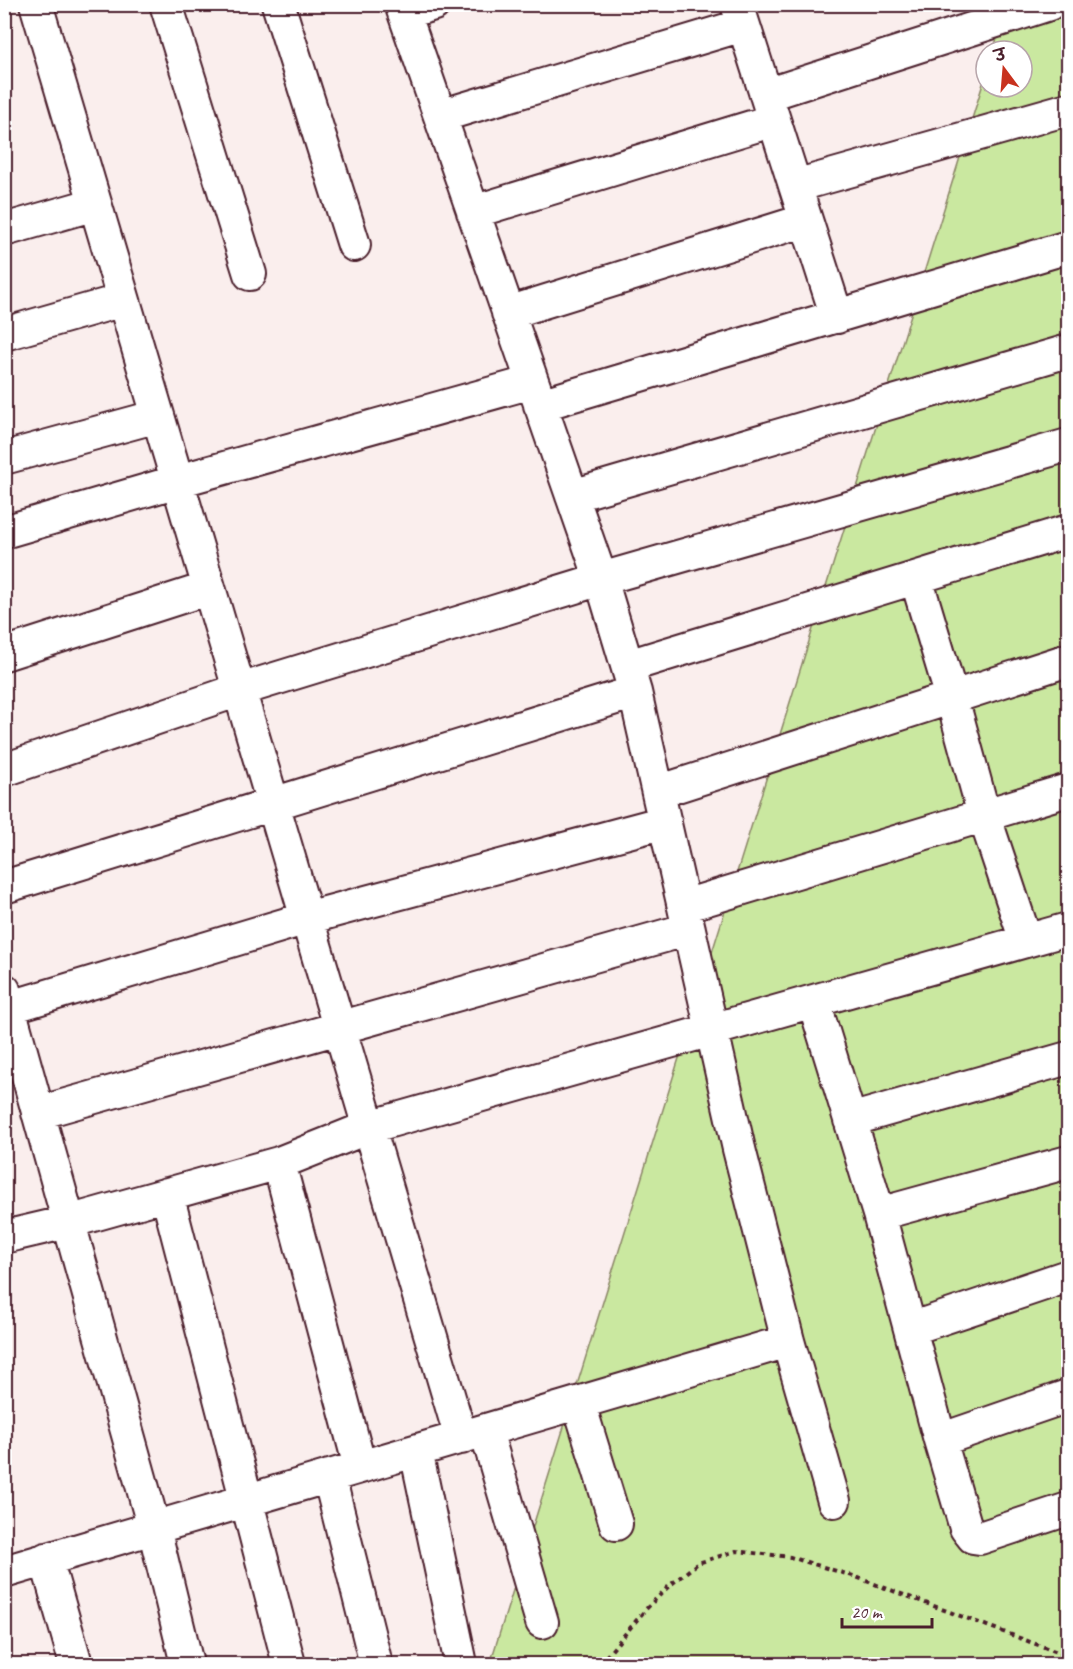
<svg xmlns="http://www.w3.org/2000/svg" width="1073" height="1669" viewBox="0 0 1073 1669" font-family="Caveat,'Playpen Sans Deva',sans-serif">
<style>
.green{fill:#cae8a0;stroke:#8a8466;stroke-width:1.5}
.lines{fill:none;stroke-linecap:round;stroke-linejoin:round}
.minor-casing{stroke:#4a1f2b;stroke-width:36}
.path{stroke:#4a1f2b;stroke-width:4;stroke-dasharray:4.5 4.5;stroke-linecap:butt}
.minor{stroke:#fff;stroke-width:32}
</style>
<rect width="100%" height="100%" fill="#faeeed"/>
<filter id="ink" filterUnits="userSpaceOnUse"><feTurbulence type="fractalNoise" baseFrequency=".0167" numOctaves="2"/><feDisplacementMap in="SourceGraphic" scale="12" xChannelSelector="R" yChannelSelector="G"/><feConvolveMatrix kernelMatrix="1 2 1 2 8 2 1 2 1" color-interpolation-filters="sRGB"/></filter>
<g filter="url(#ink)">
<path class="green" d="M1008 5H1068V1664H490L986 74V87H1022V51H993Z"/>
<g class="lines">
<g class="minor-casing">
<path id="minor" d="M36 4 461 1438
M166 4 250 274
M278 4 354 245
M401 4 601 579 635 692 739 1149 788 1341 834 1501
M737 4 837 317
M404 13 434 4
M766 95 1049 4
M440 116 743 25
M795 186 1068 109
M473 212 774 120
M4 230 95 204
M508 313 806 220
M4 334 123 300
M540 405 1068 247
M4 458 158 416
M572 496 1068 351
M4 532 178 481 532 382
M916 578 952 698 984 815 1026 941
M4 654 209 588
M628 666 1068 531
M4 770 239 690 601 579 1068 445
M658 792 1068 660
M4 887 635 692
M684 906 1068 790
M4 990 154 1528 187 1664
M814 1002 879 1214 940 1440 966 1528 973 1537 980 1538 1068 1509
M4 1009 307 918 665 822
M38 1113 689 929
M850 1120 1068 1058
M279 1163 360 1467
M167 1194 289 1664
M879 1214 1068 1162
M4 1237 68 1222 279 1163 369 1127 1068 929
M910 1329 1068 1276
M579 1404 616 1524
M486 1431 542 1622
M940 1440 1068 1396
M416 1451 461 1664
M329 1476 376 1664
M46 1559 76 1664
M4 1572 788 1341"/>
</g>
<path class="path" d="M600 1664 646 1609 669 1586 698 1563 736 1551 790 1557 853 1576 1068 1656"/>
<use href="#minor" class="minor"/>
</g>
</g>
<rect width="1073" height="1669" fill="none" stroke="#fff" stroke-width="24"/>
<rect x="12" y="12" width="1049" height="1645" fill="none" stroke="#4a1f2b" stroke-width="2" filter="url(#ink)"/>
<g transform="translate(1004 69) rotate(344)"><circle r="28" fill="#ffffff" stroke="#b7a5aa" stroke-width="1.5"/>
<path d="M0-4.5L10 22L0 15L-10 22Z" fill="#c8321e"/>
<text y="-9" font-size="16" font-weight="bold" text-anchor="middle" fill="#4a1f2b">उ</text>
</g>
<path d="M842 1618v9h90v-9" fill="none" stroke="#4a1f2b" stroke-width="3"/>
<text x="851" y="1618" font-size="18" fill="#4a1f2b" stroke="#ffffff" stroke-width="4.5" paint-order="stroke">20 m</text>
</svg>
